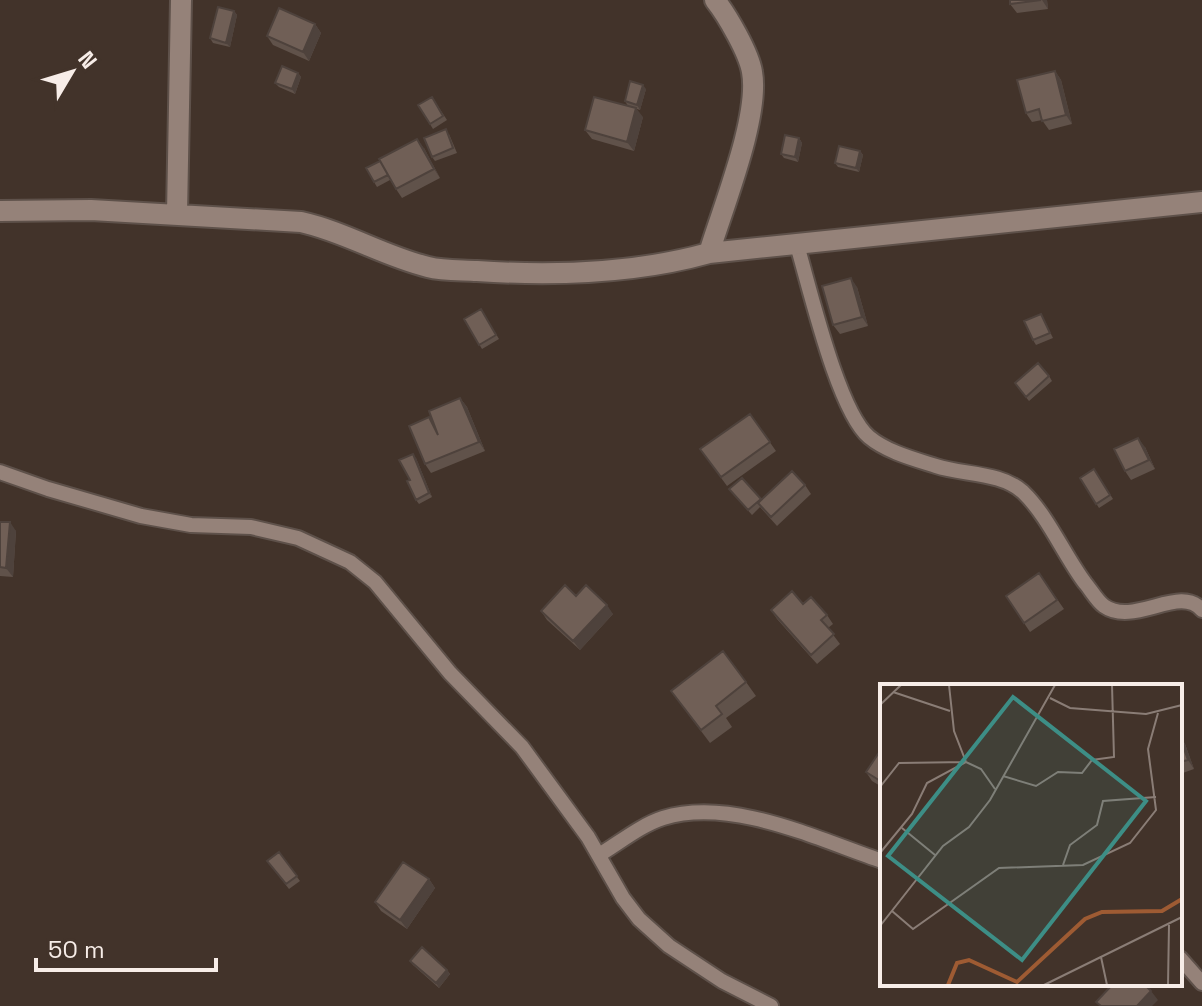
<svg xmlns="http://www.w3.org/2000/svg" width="1202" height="1006" viewBox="0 0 1202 1006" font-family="'Space Grotesk',sans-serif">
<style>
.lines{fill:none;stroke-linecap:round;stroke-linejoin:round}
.lane-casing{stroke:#5e514a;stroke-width:18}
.street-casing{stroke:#5e514a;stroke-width:24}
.lane{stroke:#958279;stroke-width:14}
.street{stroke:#958279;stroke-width:20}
.wall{fill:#60524a}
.shaded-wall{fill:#4e423c}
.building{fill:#705f56;stroke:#4e423c;stroke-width:2}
.inset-river{fill:none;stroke:#9e5b33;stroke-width:4}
.inset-road{fill:none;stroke:#8a7d76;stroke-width:2}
.view{fill:#3d8e86;fill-opacity:0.15;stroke:#3d8e86;stroke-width:4}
.inset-edge{fill:none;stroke:#f7ede8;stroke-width:4}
</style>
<rect width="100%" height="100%" fill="#42332a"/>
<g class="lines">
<g class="lane-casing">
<path id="lane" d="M797 245C810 289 838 411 869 437 887 452 914 459 936 466 963 475 1001 472 1023 492 1048 516 1064 555 1085 583 1091 590 1097 601 1104 606 1134 627 1180 584 1202 610
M0 472 48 489 141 516 191 525 251 527 298 538 350 562 375 582 450 673 522 747 588 837 623 898 639 919 669 946 722 981 771 1006
M599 855C619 843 641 825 663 818 732 797 817 839 882 861
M1180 958 1202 983"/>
</g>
<g class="street-casing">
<path id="street" d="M0 211 91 210 301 222C346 232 383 256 428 267 443 271 461 270 477 271 553 276 634 274 709 253L1202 202
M177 214 181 0
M709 253C723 207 760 116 752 72 749 53 727 15 715 0"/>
</g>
<use href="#lane" class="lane"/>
<use href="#street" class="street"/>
</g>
<path class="wall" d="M1010 0H1047L1048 9 1017 13 1010 4Z
M234 11 237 15 230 47 213 43 210 38Z
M315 24 321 33 309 61 273 45 267 36Z
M1055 71 1061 80 1072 124 1049 130 1042 120 1032 122 1026 113Z
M298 73 301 77 295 94 279 87 275 83Z
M646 89 640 110 628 106 625 101Z
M432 97 447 120 433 129 418 105Z
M643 117 634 151 592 139 585 130Z
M449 134 457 153 435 161 432 157Z
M799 138 802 143 798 162 784 158 781 154Z
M424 148 440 178 402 198 390 180 377 187 374 182Z
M860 151 863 155 859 172 838 167 835 163Z
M857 287 868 326 840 334 833 325Z
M481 309 499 339 482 349 464 319Z
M1041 314 1053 338 1036 345 1033 340Z
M1049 376 1052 381 1029 401 1018 388Z
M460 398 467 407 485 451 431 473 425 464 429 417 434 424Z
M750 414 776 451 727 486 700 449Z
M1145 447 1155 469 1131 480 1125 471Z
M416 458 432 497 419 504 416 500 410 480Z
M1094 469 1113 499 1099 508 1080 478Z
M805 485 811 494 777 526 760 507 752 515 729 489 762 499Z
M0 522 16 531 13 577 0 576Z
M1039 573 1064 609 1030 632 1006 596Z
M576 596 613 614 580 650 547 620 541 611Z
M803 604 827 615 833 624 828 628 840 644 817 664 777 619 771 610Z
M746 682 756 696 726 718 732 727 710 743 671 691Z
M1180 736 1185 744 1194 769 1180 774Z
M882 748V787L872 781 866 772Z
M279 852 300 881 289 889 267 861Z
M429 879 435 888 407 929 381 911 375 902Z
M410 961 447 970 450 974 439 988 413 965Z"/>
<path class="shaded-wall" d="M1042 0H1047L1048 9Z
M234 11 237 15 230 47 226 43Z
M315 24 321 33 309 61 303 52Z
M1055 71 1061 80 1072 124 1066 115Z
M298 73 301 77 295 94 292 89Z
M643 85 646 89 640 110 637 105Z
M636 108 643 117 634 151 627 142Z
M799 138 802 143 798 162 795 157Z
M417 139 424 148 440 178 434 169Z
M860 151 863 155 859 172 856 168Z
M851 278 857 287 868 326 862 317Z
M460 398 467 407 485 451 479 442Z
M1138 438 1145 447 1155 469 1149 460Z
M413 454 416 458 432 497 429 493Z
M10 522 16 531 13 577 6 568Z
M607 605 613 614 580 650 573 641Z
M1180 736 1185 744 1194 769 1188 760Z
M429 879 435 888 407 929 400 920Z
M447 970 450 974 439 988 436 983Z
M1151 991 1158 1000 1152 1006H1137Z"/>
<path class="building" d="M1010 0H1041L1010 4Z
M218 7 234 11 226 43 210 38Z
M279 8 315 24 303 52 267 36Z
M282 66 298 73 292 89 275 83Z
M1055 71 1066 115 1042 121 1039 109 1026 113 1017 80Z
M630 81 643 85 637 105 625 101Z
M432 97 443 116 430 124 418 105Z
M594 97 636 108 627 142 585 130Z
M446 129 453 148 432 157 424 138Z
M785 135 799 138 795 157 781 154Z
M417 139 434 169 396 189 379 159Z
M839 146 860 151 856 168 835 163Z
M380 161 388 175 374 182 366 168Z
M851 278 862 317 833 325 822 286Z
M481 309 496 335 479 345 464 319Z
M1041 314 1050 333 1033 340 1024 321Z
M1038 363 1049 376 1026 397 1015 383Z
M460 398 479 442 425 464 409 426 429 417 438 435 429 411Z
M750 414 770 442 721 477 700 449Z
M1138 438 1149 460 1125 471 1114 449Z
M413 454 429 493 416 500 407 481 410 480 399 460Z
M1094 469 1110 495 1096 504 1080 478Z
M792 471 805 485 771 517 758 503Z
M742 478 761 499 748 510 729 489Z
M0 522H10L6 568 0 567Z
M1039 573 1057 600 1024 623 1006 596Z
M565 585 576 596 586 585 607 605 573 641 541 611Z
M792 591 803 604 811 597 827 615 821 620 834 634 811 655 771 610Z
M723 651 746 682 716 706 722 714 701 730 671 691Z
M1180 738 1188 760 1180 762Z
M882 748V782L866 772Z
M279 852 297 876 286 884 267 861Z
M403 862 429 879 400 920 375 902Z
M422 947 447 970 436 983 410 961Z
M1113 984H1144L1151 991 1137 1006H1101L1096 1002Z"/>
<g transform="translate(880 684)">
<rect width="302" height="302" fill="#42332a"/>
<path class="inset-river" d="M68 301 77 279 89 276 137 298 205 235 222 228 282 227 302 215"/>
<path class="inset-road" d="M13 8 70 27M170 14 190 24 266 30 302 21M0 21 21 1M123 92 156 102 178 88 202 89 212 76 234 73 232 1M0 103 19 79 86 78 101 85 115 105M22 144 55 171M0 169 32 130 47 99 86 78 74 47 69 1M183 181 190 161 217 141 223 117 276 113M12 227 33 245 119 184 203 181 250 159 276 126 268 65 278 29M0 242 63 162 89 143 110 116 175 1M221 273 227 301M164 301 302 233M288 301 289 241"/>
<path class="view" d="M133 13 266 117 142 276 8 172Z"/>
<rect width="302" height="302" class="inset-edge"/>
</g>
<g transform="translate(72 72) rotate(52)" stroke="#42332a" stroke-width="6" paint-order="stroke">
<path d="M0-6L14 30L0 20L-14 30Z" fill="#f7ede8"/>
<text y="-12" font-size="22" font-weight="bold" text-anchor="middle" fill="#f7ede8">N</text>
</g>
<path d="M36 958v12h180v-12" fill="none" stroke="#f7ede8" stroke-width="4"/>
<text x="48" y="958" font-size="24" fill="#f7ede8" stroke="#42332a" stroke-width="6" paint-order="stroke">50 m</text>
</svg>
